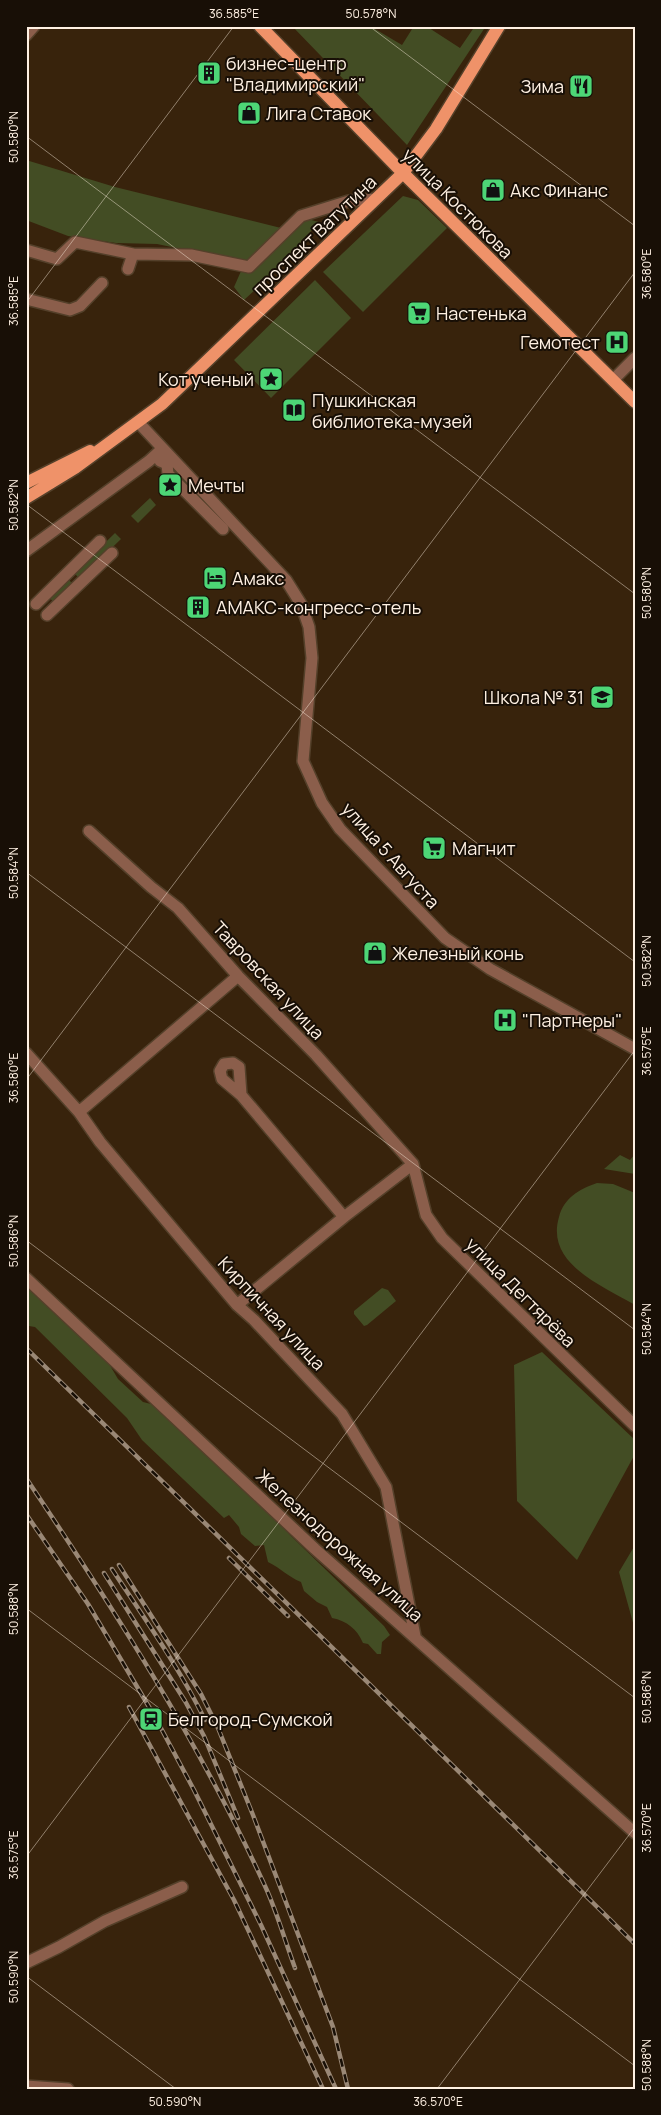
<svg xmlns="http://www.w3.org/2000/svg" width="661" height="2115" viewBox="0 0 661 2115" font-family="Manrope,sans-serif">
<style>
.green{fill:#434d24}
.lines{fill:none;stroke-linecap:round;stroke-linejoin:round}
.minor-casing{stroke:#54402a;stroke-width:14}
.major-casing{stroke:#54402a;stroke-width:15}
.minor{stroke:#8b5e4b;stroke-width:11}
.major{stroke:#ef9269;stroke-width:12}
.rail-casing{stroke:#9a8876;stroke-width:4.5}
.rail{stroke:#180f06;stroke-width:2.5;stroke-dasharray:8;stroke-linecap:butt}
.ticks{fill:none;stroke:#fff1e3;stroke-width:1;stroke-opacity:0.45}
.labels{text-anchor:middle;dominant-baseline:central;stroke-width:4;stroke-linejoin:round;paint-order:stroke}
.poi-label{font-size:18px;fill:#fff1e3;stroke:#180f06;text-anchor:start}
.street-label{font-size:18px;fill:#fff1e3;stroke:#180f06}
.neatline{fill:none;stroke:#fff1e3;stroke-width:2}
.ticks-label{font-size:12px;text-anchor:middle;fill:#fff1e3}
</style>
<rect width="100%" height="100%" fill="#38230c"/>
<path class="green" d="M292 26H370L402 45 414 26H426L460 48 475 26H486L407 145Z
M26 160 115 187 281 228 296 216 319 222 277 270 244 300 234 287 245 262 157 244 116 243 68 236 26 220Z
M403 196 418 200 447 228 363 312 323 272Z
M315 280 351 318 271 398 234 360Z
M150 498 156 505 138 523 131 516Z
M115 533 121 539 80 579 74 573Z
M68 579 74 585 55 604 49 597Z
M635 1154V1174L604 1169 620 1155 630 1160Z
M597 1183 613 1184 635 1193V1305C603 1286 545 1264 559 1217 564 1198 579 1189 597 1183Z
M26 1285 108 1362 118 1379 143 1402 155 1405 257 1500 291 1536 384 1626 390 1635 382 1642 381 1654H377L368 1644 363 1643C357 1629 347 1621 332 1618L327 1607 317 1602 304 1591 301 1582C288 1577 281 1568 268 1562L264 1545 255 1546 241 1534 239 1527 229 1515 224 1518 142 1440 127 1418 35 1327 29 1326 26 1323Z
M382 1288 388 1290 396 1301 367 1325 364 1326 354 1314V1311Z
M542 1352 635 1440V1454L577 1560 517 1501 514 1365Z
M635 1545V1630L619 1572Z"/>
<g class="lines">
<g class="minor-casing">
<path id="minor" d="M26 35 34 26
M26 250 57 259 75 242 133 254
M128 269 133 254 191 255 249 267 301 216 349 201 376 199
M26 299 70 310 80 306 102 283
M613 380 635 358
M138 422 286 580 301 604 309 627 312 658 303 761 322 803 340 829 445 938 490 969 635 1049
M160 461 167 464 168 474 223 529
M26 551 149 461 162 449
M36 604 100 541
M47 615 112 553
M89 831 151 887 178 908 238 976 316 1055 413 1164 426 1215 442 1238 635 1426
M26 1053 79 1112 100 1142 237 1305 254 1320 342 1414 386 1487 415 1636
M241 1095 239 1067 233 1063 224 1064 220 1071 222 1079 241 1095 344 1217
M79 1112 238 976
M26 1278 315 1549 635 1833
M237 1305 344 1217 413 1164
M26 1963 59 1947 105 1921 182 1887
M26 2086 68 2089"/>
</g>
<g class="major-casing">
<path id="major" d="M260 26 403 173 635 402
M26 483 90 451
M26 498 75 468 162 404 403 173 436 129 499 26"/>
</g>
<use href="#minor" class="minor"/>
<use href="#major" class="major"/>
<g class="rail-casing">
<path id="rail" d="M26 1348 635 1944
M26 1478C114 1609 199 1742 265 1886 277 1912 285 1941 295 1968
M26 1514 88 1604 155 1717 194 1790 261 1925 336 2089
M229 1558 288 1616
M119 1565 201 1694 218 1728 253 1815 333 2027 348 2089
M112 1569C144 1618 179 1667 205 1720
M104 1573 185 1701 204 1736 238 1818
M129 1707 234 1900 323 2089"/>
</g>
<use href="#rail" class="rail"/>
</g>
<path class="ticks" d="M369 26 635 226M26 136 635 594M26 303 234 26M26 504 635 962M26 872 635 1330M26 1080 635 272M26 1240 635 1698M26 1608 635 2066M26 1857 635 1050M26 1976 176 2089M437 2089 635 1827"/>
<defs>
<g id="building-square" transform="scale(1.25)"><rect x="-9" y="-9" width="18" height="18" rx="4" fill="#4dd676" stroke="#180f06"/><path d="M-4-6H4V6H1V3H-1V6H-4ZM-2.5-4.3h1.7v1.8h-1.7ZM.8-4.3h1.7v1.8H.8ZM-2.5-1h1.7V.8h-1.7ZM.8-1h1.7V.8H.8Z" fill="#111"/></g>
<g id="restaurant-square" transform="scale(1.25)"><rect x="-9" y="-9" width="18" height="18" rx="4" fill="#4dd676" stroke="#180f06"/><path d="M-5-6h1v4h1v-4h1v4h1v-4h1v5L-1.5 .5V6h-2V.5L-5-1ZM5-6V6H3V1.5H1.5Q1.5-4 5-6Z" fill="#111"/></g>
<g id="shop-square" transform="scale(1.25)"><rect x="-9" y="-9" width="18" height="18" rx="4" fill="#4dd676" stroke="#180f06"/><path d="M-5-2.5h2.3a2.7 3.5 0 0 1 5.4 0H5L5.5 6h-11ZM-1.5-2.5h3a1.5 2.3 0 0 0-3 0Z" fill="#111"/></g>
<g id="supermarket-square" transform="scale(1.25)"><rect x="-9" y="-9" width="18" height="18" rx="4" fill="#4dd676" stroke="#180f06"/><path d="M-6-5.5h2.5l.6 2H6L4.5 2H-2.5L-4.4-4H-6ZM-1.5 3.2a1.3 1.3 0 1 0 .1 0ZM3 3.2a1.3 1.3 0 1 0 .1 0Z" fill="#111"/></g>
<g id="hospital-square" transform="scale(1.25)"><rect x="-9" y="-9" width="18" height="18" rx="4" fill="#4dd676" stroke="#180f06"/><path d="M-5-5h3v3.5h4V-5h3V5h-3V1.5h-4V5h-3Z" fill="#111"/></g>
<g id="sight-square" transform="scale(1.25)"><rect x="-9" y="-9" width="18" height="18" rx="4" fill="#4dd676" stroke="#180f06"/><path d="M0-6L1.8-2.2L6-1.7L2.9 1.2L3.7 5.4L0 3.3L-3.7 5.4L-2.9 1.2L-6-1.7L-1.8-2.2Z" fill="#111"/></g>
<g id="library-square" transform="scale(1.25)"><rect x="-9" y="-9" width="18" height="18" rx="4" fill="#4dd676" stroke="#180f06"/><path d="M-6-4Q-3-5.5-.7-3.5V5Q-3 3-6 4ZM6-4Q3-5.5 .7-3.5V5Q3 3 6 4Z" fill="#111"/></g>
<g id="hotel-square" transform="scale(1.25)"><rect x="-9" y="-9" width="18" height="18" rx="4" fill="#4dd676" stroke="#180f06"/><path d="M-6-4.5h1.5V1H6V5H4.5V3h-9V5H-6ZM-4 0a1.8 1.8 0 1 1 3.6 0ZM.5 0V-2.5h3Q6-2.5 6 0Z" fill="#111"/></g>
<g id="school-square" transform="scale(1.25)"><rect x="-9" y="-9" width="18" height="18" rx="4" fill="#4dd676" stroke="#180f06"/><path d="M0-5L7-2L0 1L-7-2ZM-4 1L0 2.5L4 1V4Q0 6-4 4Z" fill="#111"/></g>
<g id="station-square" transform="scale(1.25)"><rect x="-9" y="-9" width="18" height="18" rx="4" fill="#4dd676" stroke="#180f06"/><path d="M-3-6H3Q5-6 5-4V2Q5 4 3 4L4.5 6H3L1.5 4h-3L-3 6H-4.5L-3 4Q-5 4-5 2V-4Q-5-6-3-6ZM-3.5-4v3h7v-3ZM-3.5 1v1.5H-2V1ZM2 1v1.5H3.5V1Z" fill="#111"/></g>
</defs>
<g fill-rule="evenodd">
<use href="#building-square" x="209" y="73"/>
<use href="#restaurant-square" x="581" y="86"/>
<use href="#shop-square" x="249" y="113"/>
<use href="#shop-square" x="493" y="190"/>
<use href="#supermarket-square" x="419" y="313"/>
<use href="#hospital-square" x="617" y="342"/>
<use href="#sight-square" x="271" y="379"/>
<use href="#library-square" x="294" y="410"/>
<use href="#sight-square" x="170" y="485"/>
<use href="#hotel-square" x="215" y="578"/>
<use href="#building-square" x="198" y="607"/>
<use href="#school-square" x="602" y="697"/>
<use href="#supermarket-square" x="434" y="848"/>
<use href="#shop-square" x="375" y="953"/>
<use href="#hospital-square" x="505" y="1020"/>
<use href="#station-square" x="151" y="1719"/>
</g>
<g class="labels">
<g class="poi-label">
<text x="226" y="63">бизнес-центр<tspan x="226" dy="21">"Владимирский"</tspan></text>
<text x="564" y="86" text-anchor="end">Зима</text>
<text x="266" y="113">Лига Ставок</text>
<text x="510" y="190">Акс Финанс</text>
<text x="436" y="313">Настенька</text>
<text x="600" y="342" text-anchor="end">Гемотест</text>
<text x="254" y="379" text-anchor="end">Кот ученый</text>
<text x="312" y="400">Пушкинская<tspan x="312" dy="21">библиотека-музей</tspan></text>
<text x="188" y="485">Мечты</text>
<text x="232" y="578">Амакс</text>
<text x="216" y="607">АМАКС-конгресс-отель</text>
<text x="584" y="697" text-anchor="end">Школа № 31</text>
<text x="452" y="848">Магнит</text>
<text x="392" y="953">Железный конь</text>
<text x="522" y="1020">"Партнеры"</text>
<text x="168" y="1719">Белгород-Сумской</text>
</g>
<g class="street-label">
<text transform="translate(458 203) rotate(45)">улица Костюкова</text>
<text transform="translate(314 235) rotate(-44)">проспект Ватутина</text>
<text transform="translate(391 855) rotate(48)">улица 5 Августа</text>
<text transform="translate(269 980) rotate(47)">Тавровская улица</text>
<text transform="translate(521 1292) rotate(45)">улица Дегтярёва</text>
<text transform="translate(272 1313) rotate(47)">Кирпичная улица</text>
<text transform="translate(340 1545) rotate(42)">Железнодорожная улица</text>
</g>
</g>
<rect width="661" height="2115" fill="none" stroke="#180f06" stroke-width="55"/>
<rect x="28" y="28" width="606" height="2060" class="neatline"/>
<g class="ticks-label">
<text x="234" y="18">36.585°E</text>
<text x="371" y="18">50.578°N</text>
<text transform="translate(14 137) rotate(-90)" y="4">50.580°N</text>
<text transform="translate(647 274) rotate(-90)" y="4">36.580°E</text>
<text transform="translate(14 301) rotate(-90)" y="4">36.585°E</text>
<text transform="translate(14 505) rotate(-90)" y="4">50.582°N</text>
<text transform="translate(647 593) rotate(-90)" y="4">50.580°N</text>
<text transform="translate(14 873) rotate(-90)" y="4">50.584°N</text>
<text transform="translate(647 961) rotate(-90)" y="4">50.582°N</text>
<text transform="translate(647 1051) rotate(-90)" y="4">36.575°E</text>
<text transform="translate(14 1078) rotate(-90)" y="4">36.580°E</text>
<text transform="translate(14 1241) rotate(-90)" y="4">50.586°N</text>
<text transform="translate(647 1329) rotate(-90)" y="4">50.584°N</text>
<text transform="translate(14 1609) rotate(-90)" y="4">50.588°N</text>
<text transform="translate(647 1697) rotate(-90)" y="4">50.586°N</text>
<text transform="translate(647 1828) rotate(-90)" y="4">36.570°E</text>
<text transform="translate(14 1855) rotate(-90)" y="4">36.575°E</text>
<text transform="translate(14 1977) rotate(-90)" y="4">50.590°N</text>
<text transform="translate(647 2065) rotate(-90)" y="4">50.588°N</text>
<text x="175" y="2106">50.590°N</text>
<text x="438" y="2106">36.570°E</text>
</g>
</svg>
